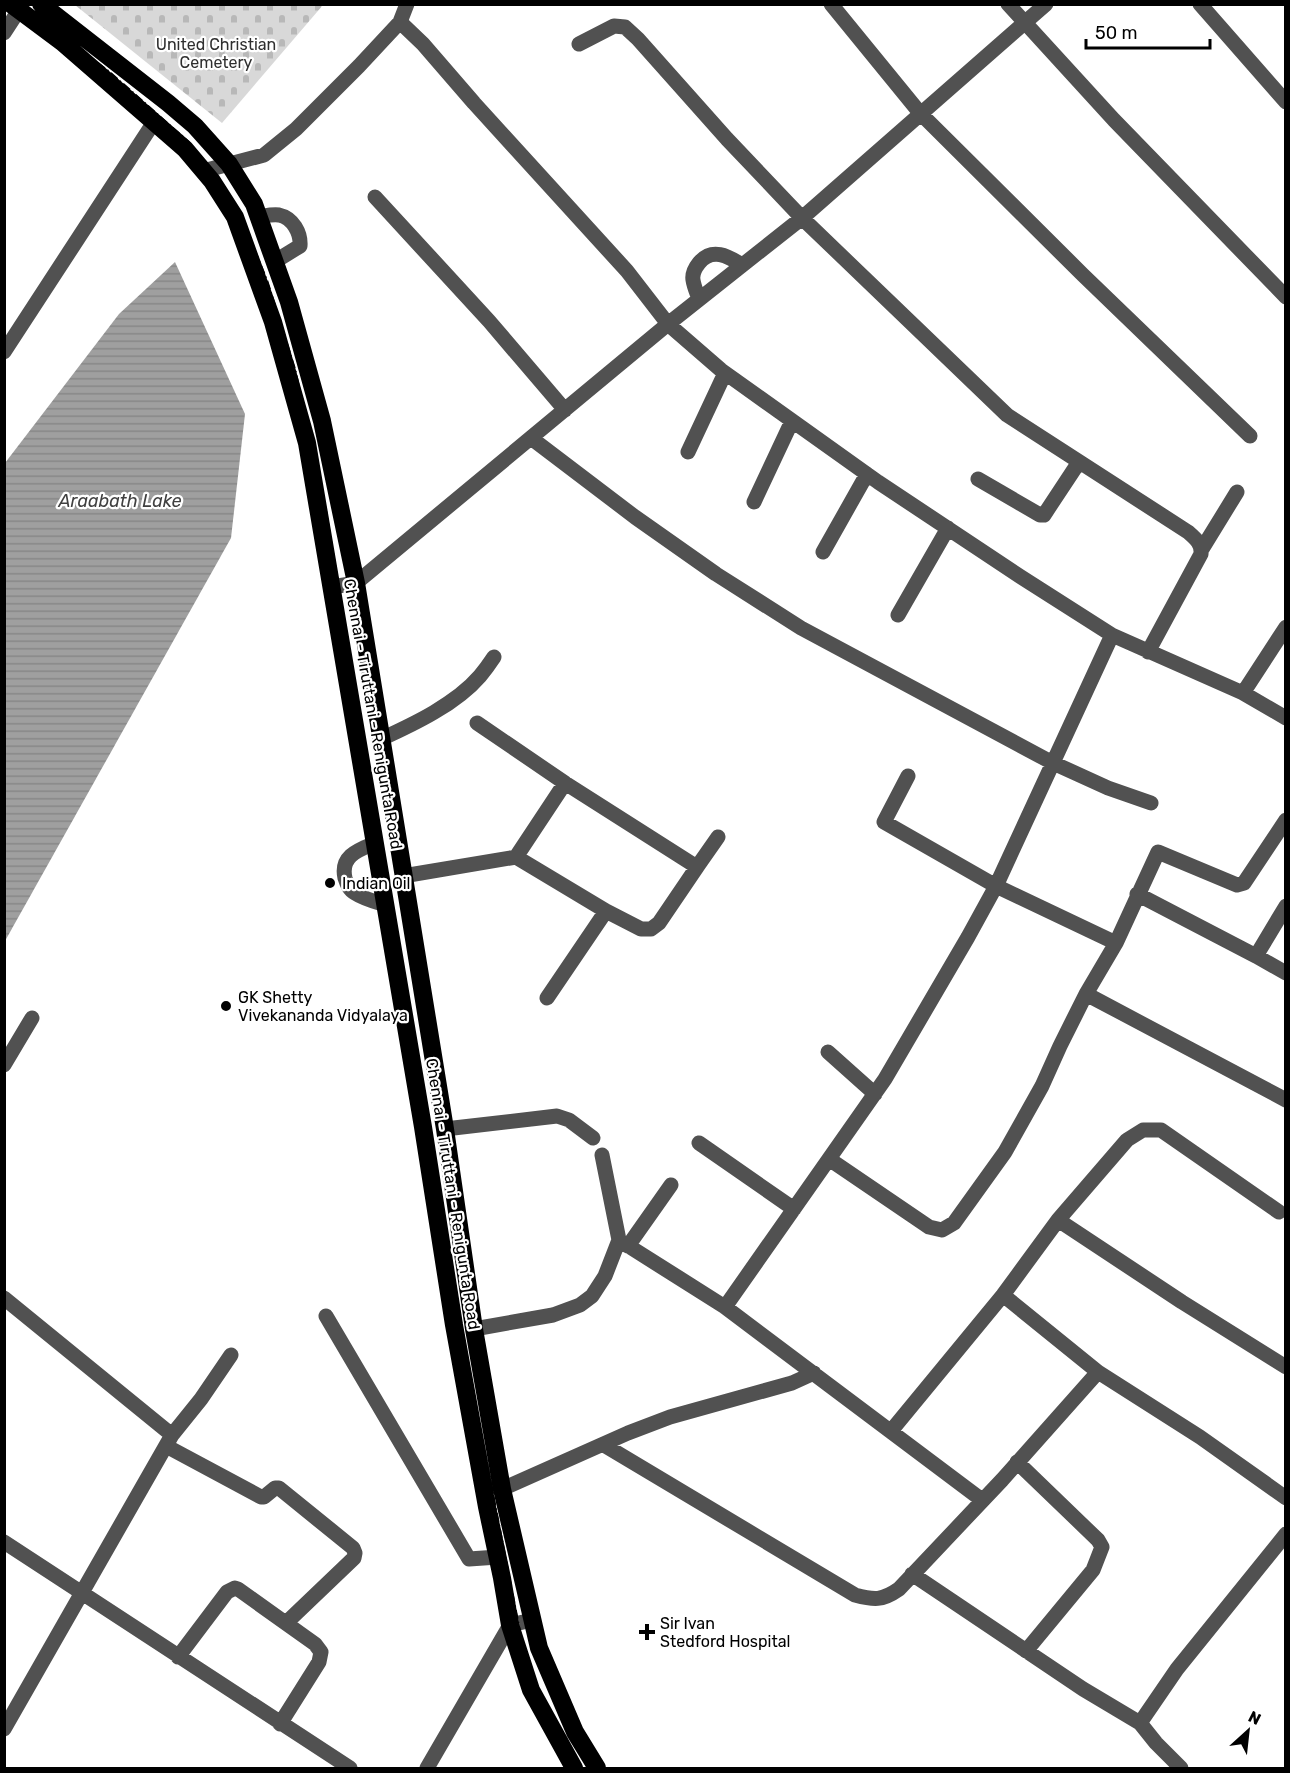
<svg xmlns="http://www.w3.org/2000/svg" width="1290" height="1773" viewBox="0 0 1290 1773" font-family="Rubik,sans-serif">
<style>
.cemetery{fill:url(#cemetery-stones)}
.water{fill:url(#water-rules)}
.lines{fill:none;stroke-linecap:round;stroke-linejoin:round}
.minor{stroke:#515151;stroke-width:15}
.highway{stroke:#000;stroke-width:18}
.rail{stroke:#000;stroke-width:4.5;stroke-dasharray:9 3 1.5 3;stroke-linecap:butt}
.poi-dot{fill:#000;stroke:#fff;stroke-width:2}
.labels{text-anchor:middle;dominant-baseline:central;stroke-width:4.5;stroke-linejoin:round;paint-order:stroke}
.park-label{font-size:16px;fill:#2f2f2f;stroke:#fff}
.street-label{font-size:16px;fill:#000;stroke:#fff}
.poi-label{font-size:16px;fill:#000;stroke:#fff;text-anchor:start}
.water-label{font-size:18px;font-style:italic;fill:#404040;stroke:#fff}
</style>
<defs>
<pattern id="cemetery-stones" width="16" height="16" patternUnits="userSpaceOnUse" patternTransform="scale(1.5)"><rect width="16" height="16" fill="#d8d8d8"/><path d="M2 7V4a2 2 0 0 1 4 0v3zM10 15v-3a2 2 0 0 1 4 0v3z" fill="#b8b8b8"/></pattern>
<pattern id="water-rules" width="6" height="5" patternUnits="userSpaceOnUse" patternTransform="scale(1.5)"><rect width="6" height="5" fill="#9f9f9f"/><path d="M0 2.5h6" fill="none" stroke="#878787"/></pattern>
</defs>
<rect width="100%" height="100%" fill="#fff"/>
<path class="cemetery" d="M75 5 323 4V5L222 123Z"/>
<path class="water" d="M175 262 245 414 231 538 5 941V463L119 314Z"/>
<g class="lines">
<path class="minor" d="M831 4 920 113 1083 275 1250 436
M1008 4 1114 120 1286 297
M1200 4 1286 102
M400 22 423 44 474 103 627 271 668 324 721 370 878 482 1021 577 1112 635 1243 693 1286 718
M4 33 19 10
M579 44 614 26 625 27 638 39 727 139 802 218 1007 415 1188 532C1196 539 1202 544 1201 554L1148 652
M203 171 264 155 296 129 359 66 400 22 407 4
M375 197 489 321 565 410
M258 217C265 216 272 214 279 215 293 218 301 233 300 246L274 262
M699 299C697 293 694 287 693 280 692 274 695 268 699 263 712 247 728 256 742 265
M4 352 154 122
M531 438 635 517 716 574 801 628 1053 763 1108 788 1151 803
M688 452 725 373
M978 479 1040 515H1044L1079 462
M754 502 792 421
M1202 549 1237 492
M823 552 867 474
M332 587 356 583 668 324 802 218 1046 4
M898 615 948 528
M1243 693 1286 627
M477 723 565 783
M381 739C414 724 456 704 480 676 485 670 490 663 494 657
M908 776 884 822 996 886 1116 943
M375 843C358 850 340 856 345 878 347 884 349 890 355 893 364 899 376 902 386 905
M697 867 718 837
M403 876 516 857 565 783 697 867 659 923 651 929H641L606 911 516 857
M1137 894 1256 956 1286 906
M1256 956 1286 973
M1086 994 1286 1100
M547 998 606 911
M828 1052 875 1094
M4 1065 32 1018
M445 1129 557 1116 569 1120 593 1138
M699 1143 794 1209
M829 1159 929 1227 942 1230 954 1223 1005 1152 1042 1086 1060 1046 1086 994 1116 943 1158 852 1237 885 1244 883 1286 820
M1058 1220 1182 1302 1286 1367
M619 1240 725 1307 982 1500
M628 1246 671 1185
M1003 1295 1098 1372 1200 1437 1286 1498
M4 1298 172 1435
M725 1307 885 1079 968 937 996 886 1112 635
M326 1316 469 1559 498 1557
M474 1329 553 1315 580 1305 592 1296 605 1276 619 1240 602 1155
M891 1431 1003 1295 1058 1220 1127 1140 1143 1130H1161L1279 1212
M604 1445 855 1595C874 1600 882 1601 899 1589L1002 1480 1098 1372
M166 1446 261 1497H264L275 1488H279L353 1548 355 1553 354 1558 286 1623
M1017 1462 1098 1540 1102 1547 1093 1570 1026 1651
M502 1489 628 1433 670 1417 792 1383 814 1373
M4 1542 350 1768
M912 1574 1083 1689 1140 1723 1177 1669 1286 1534
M178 1657 227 1592 235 1588 238 1589 315 1644 321 1652 319 1662 280 1724
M1140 1723 1156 1743 1181 1768
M4 1729 172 1435 201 1399 231 1355
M427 1768 510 1625 532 1620"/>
<path class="highway" d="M11 4 62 42 154 122 185 149 212 181 235 217 273 322 307 443 423 1127 454 1325 487 1507 502 1578 510 1625 531 1690 574 1768
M41 4 168 103 195 126 229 164 254 204 289 302 322 421 356 583 445 1129 474 1329 502 1489 539 1648 575 1732 597 1768"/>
<path class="rail" d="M18 4 109 73 188 143 226 193 243 225 266 281 294 370 325 512 470 1383 520 1638 538 1694 579 1768"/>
</g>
<g class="poi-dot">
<circle cx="330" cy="883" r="6"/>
<circle cx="226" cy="1006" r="6"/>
<path d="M644 1623h6v6h6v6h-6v6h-6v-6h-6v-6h6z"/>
</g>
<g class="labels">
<g class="park-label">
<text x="216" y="44">United Christian<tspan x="216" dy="18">Cemetery</tspan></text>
</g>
<g class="street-label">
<text transform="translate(373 714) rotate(80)">Chennai - Tiruttani - Renigunta Road</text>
<text transform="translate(453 1194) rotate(81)">Chennai - Tiruttani - Renigunta Road</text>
</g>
<g class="poi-label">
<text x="342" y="883">Indian Oil</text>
<text x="238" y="997">GK Shetty<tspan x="238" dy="18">Vivekananda Vidyalaya</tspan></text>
<text x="660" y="1623">Sir Ivan<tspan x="660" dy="18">Stedford Hospital</tspan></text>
</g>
<g class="water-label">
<text x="120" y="501">Araabath Lake</text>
</g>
</g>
<rect width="1290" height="1773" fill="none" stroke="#000000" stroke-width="12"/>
<g transform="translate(1248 1731) rotate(27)" stroke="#ffffff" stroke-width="4.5" paint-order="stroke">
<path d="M0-4.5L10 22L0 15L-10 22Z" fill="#000000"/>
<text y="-9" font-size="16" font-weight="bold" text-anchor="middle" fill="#000000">N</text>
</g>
<path d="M1086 39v9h124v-9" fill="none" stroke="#000000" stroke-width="3"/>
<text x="1095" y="39" font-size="18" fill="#000000" stroke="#ffffff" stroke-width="4.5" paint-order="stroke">50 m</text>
</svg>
